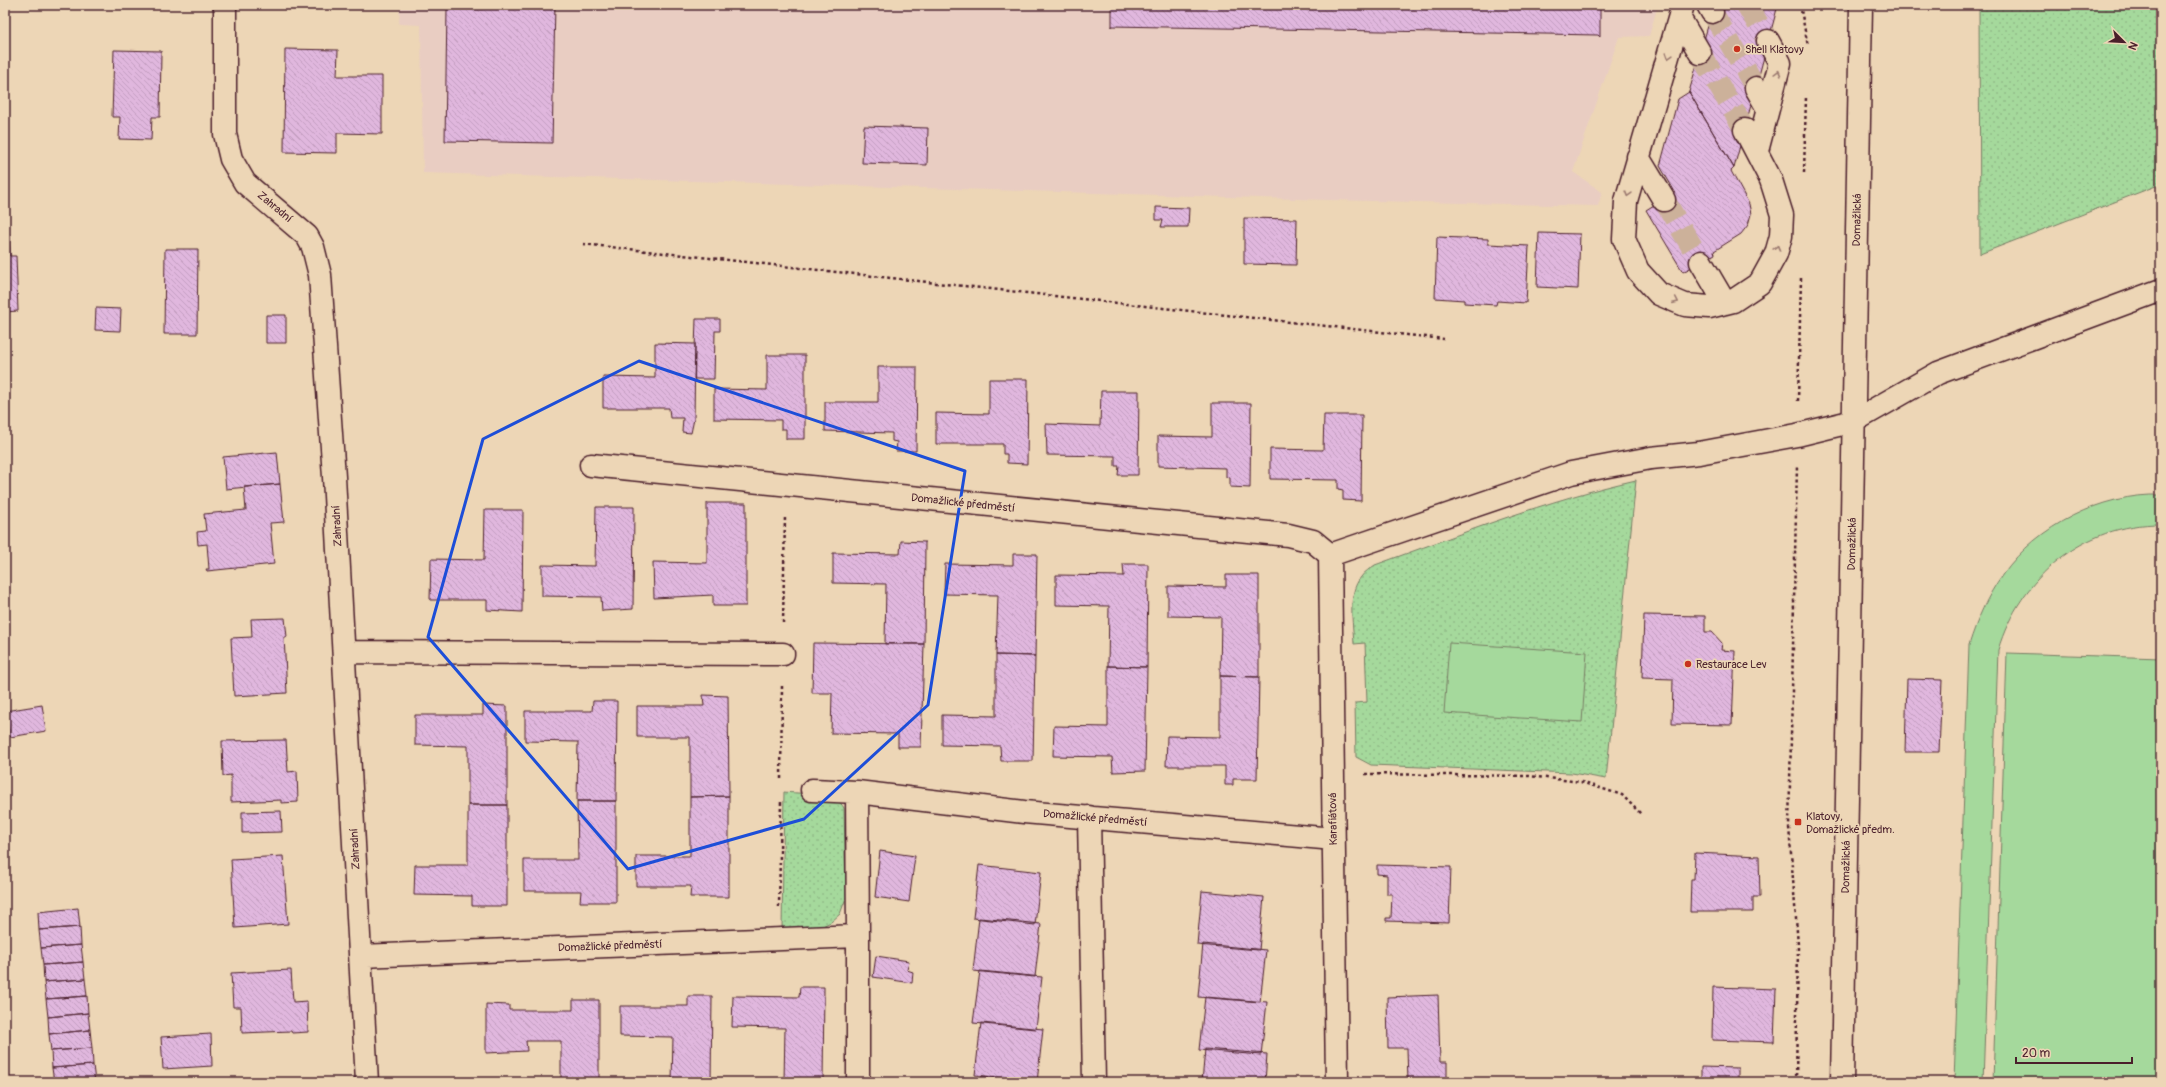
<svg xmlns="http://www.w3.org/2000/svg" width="2166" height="1087" viewBox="0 0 2166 1087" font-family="Pangolin,sans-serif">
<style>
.built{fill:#e9cdc2}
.grass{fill:url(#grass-dots);stroke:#787c64}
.pitch{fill:#a5d99c;stroke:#787c64}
.building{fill:url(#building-back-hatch);stroke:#4a1f2b}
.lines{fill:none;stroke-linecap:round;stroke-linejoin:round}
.minor-tunnel{stroke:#ccb19a;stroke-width:22;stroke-dasharray:22 11;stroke-linecap:butt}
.minor-casing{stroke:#4a1f2b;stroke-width:25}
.major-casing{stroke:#4a1f2b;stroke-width:25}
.path{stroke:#4a1f2b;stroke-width:2.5;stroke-dasharray:3 3;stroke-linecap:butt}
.minor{stroke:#edd6b6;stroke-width:22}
.major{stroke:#edd6b6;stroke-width:22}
.oneway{stroke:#9c7a70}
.marked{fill:none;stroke:#1d4ed8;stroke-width:3;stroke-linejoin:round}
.poi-dot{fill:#c8321e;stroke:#edd6b6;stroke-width:1.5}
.labels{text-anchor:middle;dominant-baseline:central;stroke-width:3.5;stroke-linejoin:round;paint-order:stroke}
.poi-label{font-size:11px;fill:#4a1f2b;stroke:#edd6b6;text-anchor:start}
.street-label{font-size:11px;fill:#4a1f2b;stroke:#edd6b6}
</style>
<defs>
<pattern id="grass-dots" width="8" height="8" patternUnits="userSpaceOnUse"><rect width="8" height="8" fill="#a5d99c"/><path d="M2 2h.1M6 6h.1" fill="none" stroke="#90ba87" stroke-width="1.8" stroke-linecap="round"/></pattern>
<pattern id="building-back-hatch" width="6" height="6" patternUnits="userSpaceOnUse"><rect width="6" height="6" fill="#e0b7de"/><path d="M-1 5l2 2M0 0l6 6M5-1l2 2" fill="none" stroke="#c29dbf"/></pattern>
</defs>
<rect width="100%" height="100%" fill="#edd6b6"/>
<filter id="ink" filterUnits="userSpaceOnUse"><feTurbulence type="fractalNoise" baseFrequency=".025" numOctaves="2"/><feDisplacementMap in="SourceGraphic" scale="8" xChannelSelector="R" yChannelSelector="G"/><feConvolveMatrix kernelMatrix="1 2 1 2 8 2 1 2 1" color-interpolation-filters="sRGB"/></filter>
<g filter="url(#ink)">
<path class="built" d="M400 5H1658L1649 36 1619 37 1573 172 1602 192 1598 206 1328 200 423 173 421 25 399 24Z"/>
<path class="grass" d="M1979 5H2161V184L1980 254Z
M1636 480 1606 779 1572 773 1371 765 1356 757 1355 703 1367 702 1365 643 1354 644C1353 623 1347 594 1361 577 1364 572 1371 568 1375 565 1461 534 1546 500 1636 480Z
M784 792C800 794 836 792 844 808L846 898 840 914 831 922 818 928 782 929Z"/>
<path class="pitch" d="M2161 495V524C2083 524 2020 577 1998 650L1983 1082H1954L1969 645C1977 620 1987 596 2003 574 2037 526 2102 493 2161 495Z
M1449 643 1587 652 1582 722 1444 713Z
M2007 653 2161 658V1082H1993Z"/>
<path class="building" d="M483 5H555L552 143 445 141 447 9H483Z
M1112 5H1600V37L1598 35 1112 26V27Z
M1714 5H1778L1734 168 1689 92Z
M285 49 338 50 337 76H382V134L337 133V153L284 152Z
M114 50 161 51 160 117H152L151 140 119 139 120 117H112Z
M1689 92 1734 168 1731 171 1749 204 1751 214 1748 225 1741 234 1714 251 1715 254 1683 272 1646 210 1675 192 1660 166 1678 99Z
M864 126 928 128 927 165 862 163Z
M1156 207 1189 208 1188 227H1161L1163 220H1156Z
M1244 218 1297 219 1296 265 1244 264Z
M1539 233 1580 234 1578 289 1537 287Z
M9 234 10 256H16L18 311 5 312V235Z
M1437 237 1488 239V244L1529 246 1526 303 1497 301 1496 305 1464 303V300L1435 298Z
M165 249H198L197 334H164Z
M96 308 121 309 120 331 95 330Z
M266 315H286V343H266Z
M696 319H720V331H715L714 379H694Z
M655 343 695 344 694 419 691 433 682 432 683 418H670L669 408H603V377L655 378Z
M767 355H805V439H786V429H781V420L714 419V389L767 390Z
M878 367H917L916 451H896L897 442 892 441V433L825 431V402H878Z
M989 379H1028L1027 464 1007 463V454H1003V444H936V413L989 414Z
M1101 391H1139L1138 475H1118L1119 466H1115V456L1047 455 1046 424 1100 426Z
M1212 403H1251L1250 488 1230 487V478L1226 477V468L1158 466V436L1212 437Z
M1324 415H1362L1361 501 1343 500V490L1338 489V480L1270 479V449L1323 450Z
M277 452 280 484 226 489 223 457Z
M280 484 284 522 270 523 274 564 207 571 206 569H209L207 544 198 545 197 532 206 531 204 514 246 510 244 487Z
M707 503H746V606H713V595L654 598 653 562 707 563Z
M596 507H634L633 609 602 611 601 597 542 596V565L595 566Z
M485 510H523L522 612 487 610V600H430L431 559 484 560Z
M901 541 925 542 924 644H885L886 584 833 583V553L900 554Z
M1013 554H1037L1035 656 996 655 998 595 944 594 945 564 1013 565Z
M1123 564H1148L1147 667 1108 666 1109 606 1056 605V575L1124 576Z
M1226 575H1259V677L1220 676 1221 617 1168 616V586L1226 587Z
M1644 615 1705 616V632H1712L1722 643 1721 650 1735 651 1732 725 1672 724 1673 679 1642 678Z
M285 618 287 637H284L287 693 234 696 231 638 252 637 251 619Z
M813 643 924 644 921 747H898V734L831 733 832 693H812Z
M996 655 1035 656 1033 761H1001L1000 746 942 745V715L996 716Z
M1108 666 1147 667 1145 771 1113 772 1112 757 1053 756 1054 726 1108 727Z
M1220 676 1259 677 1257 779H1233V785H1225V766H1166L1167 736 1220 737Z
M1907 679 1942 680 1939 752H1905Z
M703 695 728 696 729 796 690 797V737H637V706H704Z
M593 701H617L616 801H577L578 742 525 741V711H592Z
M42 705 46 731 10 737 5 711Z
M483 705 507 706V805H468V746L415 745V715H483Z
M286 740 288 772 297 771 298 802 281 803V800L231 802V775L223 776 222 741Z
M729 796V897H690L691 886H636V856H690V797Z
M577 801H616V902H580L581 891H524V860H578Z
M468 805H507V906H472V896L414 895 415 865H468Z
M281 811 282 832 242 833V812Z
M880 851 915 856 909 902 875 897Z
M1695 853 1759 856 1760 897H1753V912H1690L1691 879H1694Z
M283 856 288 924 235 928 231 859Z
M979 865 1041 872 1035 925 973 918Z
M1377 865 1451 867 1449 923 1386 921V918H1391L1392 894H1387V875L1377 874Z
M1202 891 1264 897 1259 950 1197 945Z
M78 908 80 927 39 930 38 912Z
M979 918 1041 924 1035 977 973 971Z
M80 927 81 945 41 948 39 930Z
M1203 944 1266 950 1260 1002 1198 997Z
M81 945 83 962 43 965 41 948Z
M876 956 909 961 907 970 913 972 912 983 873 977Z
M83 962 85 979 44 982 43 965Z
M291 970 293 1002 307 1001 308 1032 292 1033 291 1031 242 1033 241 1007H233L231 973Z
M980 971 1042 977 1036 1029 973 1023Z
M85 979 87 996 46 999 44 982Z
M800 987H824L823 1082H784L785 1028 732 1027 733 996 799 997Z
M1713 987 1776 989 1774 1042 1712 1040Z
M1438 995 1440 1062H1447V1082H1408L1407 1048H1388L1387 997Z
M87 996 88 1013 48 1017 46 999Z
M688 996H712L711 1082H672L673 1037 620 1036V1006H688Z
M1205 997 1267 1002 1261 1055 1199 1050Z
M573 1000H599V1082H561V1041H526L527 1051 486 1053V1004L509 1005V1010H573Z
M88 1013 90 1030 49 1034 48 1017Z
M981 1023 1043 1029 1037 1082 975 1075Z
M90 1030 92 1048 51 1051 49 1034Z
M211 1034 212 1066 163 1069 161 1037Z
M92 1048 93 1065 52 1068 51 1051Z
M1205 1049 1267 1054 1265 1082H1202Z
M93 1065 95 1082H54L52 1068Z
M1701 1067 1738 1068V1082H1701Z
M982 1076 1030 1082H981Z"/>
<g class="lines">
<path class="minor-tunnel" d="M1747 5 1768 41
M1712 12 1756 88
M1700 53 1745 130
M1664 200 1701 262"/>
<g class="minor-casing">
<path id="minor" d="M225 5V134L231 159 245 183 307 236 313 247 320 275 334 477 367 1082
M1683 5 1626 201 1624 239 1638 271 1659 294 1685 305 1709 307 1733 301 1760 283 1776 254 1781 236 1782 215 1771 180 1745 130
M1708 5 1712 12
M1680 19 1700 53
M1756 88 1768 109
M1757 151 1780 63 1768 41
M1638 157 1664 200
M1701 262 1725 303
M591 465 1288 535 1313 541 1330 555
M1330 555 1571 473 1651 458 1699 453 1797 435 1854 421 1938 373 2161 290
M1330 555 1337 1082
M344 652 783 654
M812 790 857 792
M1089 817 1094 1082
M858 936V1082
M361 956 858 936 857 792 1024 812 1334 839"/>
</g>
<g class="major-casing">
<path id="major" d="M1842 1082 1861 5"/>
</g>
<path class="path" d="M1800 5 1808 46
M1804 173 1806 96
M583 244 1444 339
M1798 401 1801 278
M783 623 785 516
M1365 774 1529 776 1581 782 1622 795 1641 814
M781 779 782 686
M779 907 781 800
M1796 1082 1798 945 1789 827 1797 466"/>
<use href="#minor" class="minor"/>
<use href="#major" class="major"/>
</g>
<defs><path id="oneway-chevron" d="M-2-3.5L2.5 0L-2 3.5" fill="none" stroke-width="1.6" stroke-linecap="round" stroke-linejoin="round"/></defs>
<g class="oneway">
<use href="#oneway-chevron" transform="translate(1669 56) rotate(107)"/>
<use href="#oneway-chevron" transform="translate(1778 73) rotate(-75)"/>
<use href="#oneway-chevron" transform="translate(1628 194) rotate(106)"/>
<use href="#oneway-chevron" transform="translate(1777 248) rotate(-75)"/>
<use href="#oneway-chevron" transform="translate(1676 301) rotate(24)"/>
</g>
</g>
<path class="marked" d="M639 361 965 471 928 705 804 819 628 869 428 637 483 439Z"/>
<g class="poi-dot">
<circle cx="1737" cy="49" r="4"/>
<circle cx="1688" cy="664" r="4"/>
<rect x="1794" y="818" width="8" height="8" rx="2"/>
</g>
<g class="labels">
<g class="poi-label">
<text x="1745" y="49">Shell Klatovy</text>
<text x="1696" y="664">Restaurace Lev</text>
<text x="1806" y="816">Klatovy,<tspan x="1806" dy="13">Domažlické předm.</tspan></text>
</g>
<g class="street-label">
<text transform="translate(275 207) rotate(40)">Zahradní</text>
<text transform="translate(1857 220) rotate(-89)">Domažlická</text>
<text transform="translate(963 503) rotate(6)">Domažlické předměstí</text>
<text transform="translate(337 526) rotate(-93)">Zahradní</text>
<text transform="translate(1852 544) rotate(-89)">Domažlická</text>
<text transform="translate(1095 818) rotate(5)">Domažlické předměstí</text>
<text transform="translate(1333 819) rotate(-91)">Karafiátová</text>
<text transform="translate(355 849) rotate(-93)">Zahradní</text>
<text transform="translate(1846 867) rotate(-89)">Domažlická</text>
<text transform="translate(610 946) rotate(-2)">Domažlické předměstí</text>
</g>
</g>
<rect width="2166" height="1087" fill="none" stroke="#edd6b6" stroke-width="20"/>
<rect x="10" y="10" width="2146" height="1067" fill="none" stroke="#4a1f2b" stroke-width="1.5" filter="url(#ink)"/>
<g transform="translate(2124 42) rotate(114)" stroke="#edd6b6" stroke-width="3" paint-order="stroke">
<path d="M0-3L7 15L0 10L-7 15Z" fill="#4a1f2b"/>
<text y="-6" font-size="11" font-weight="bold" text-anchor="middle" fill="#4a1f2b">N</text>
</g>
<path d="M2016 1057v6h116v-6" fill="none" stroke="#4a1f2b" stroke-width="2"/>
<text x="2022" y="1057" font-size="12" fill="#4a1f2b" stroke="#edd6b6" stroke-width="3" paint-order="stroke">20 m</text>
</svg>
